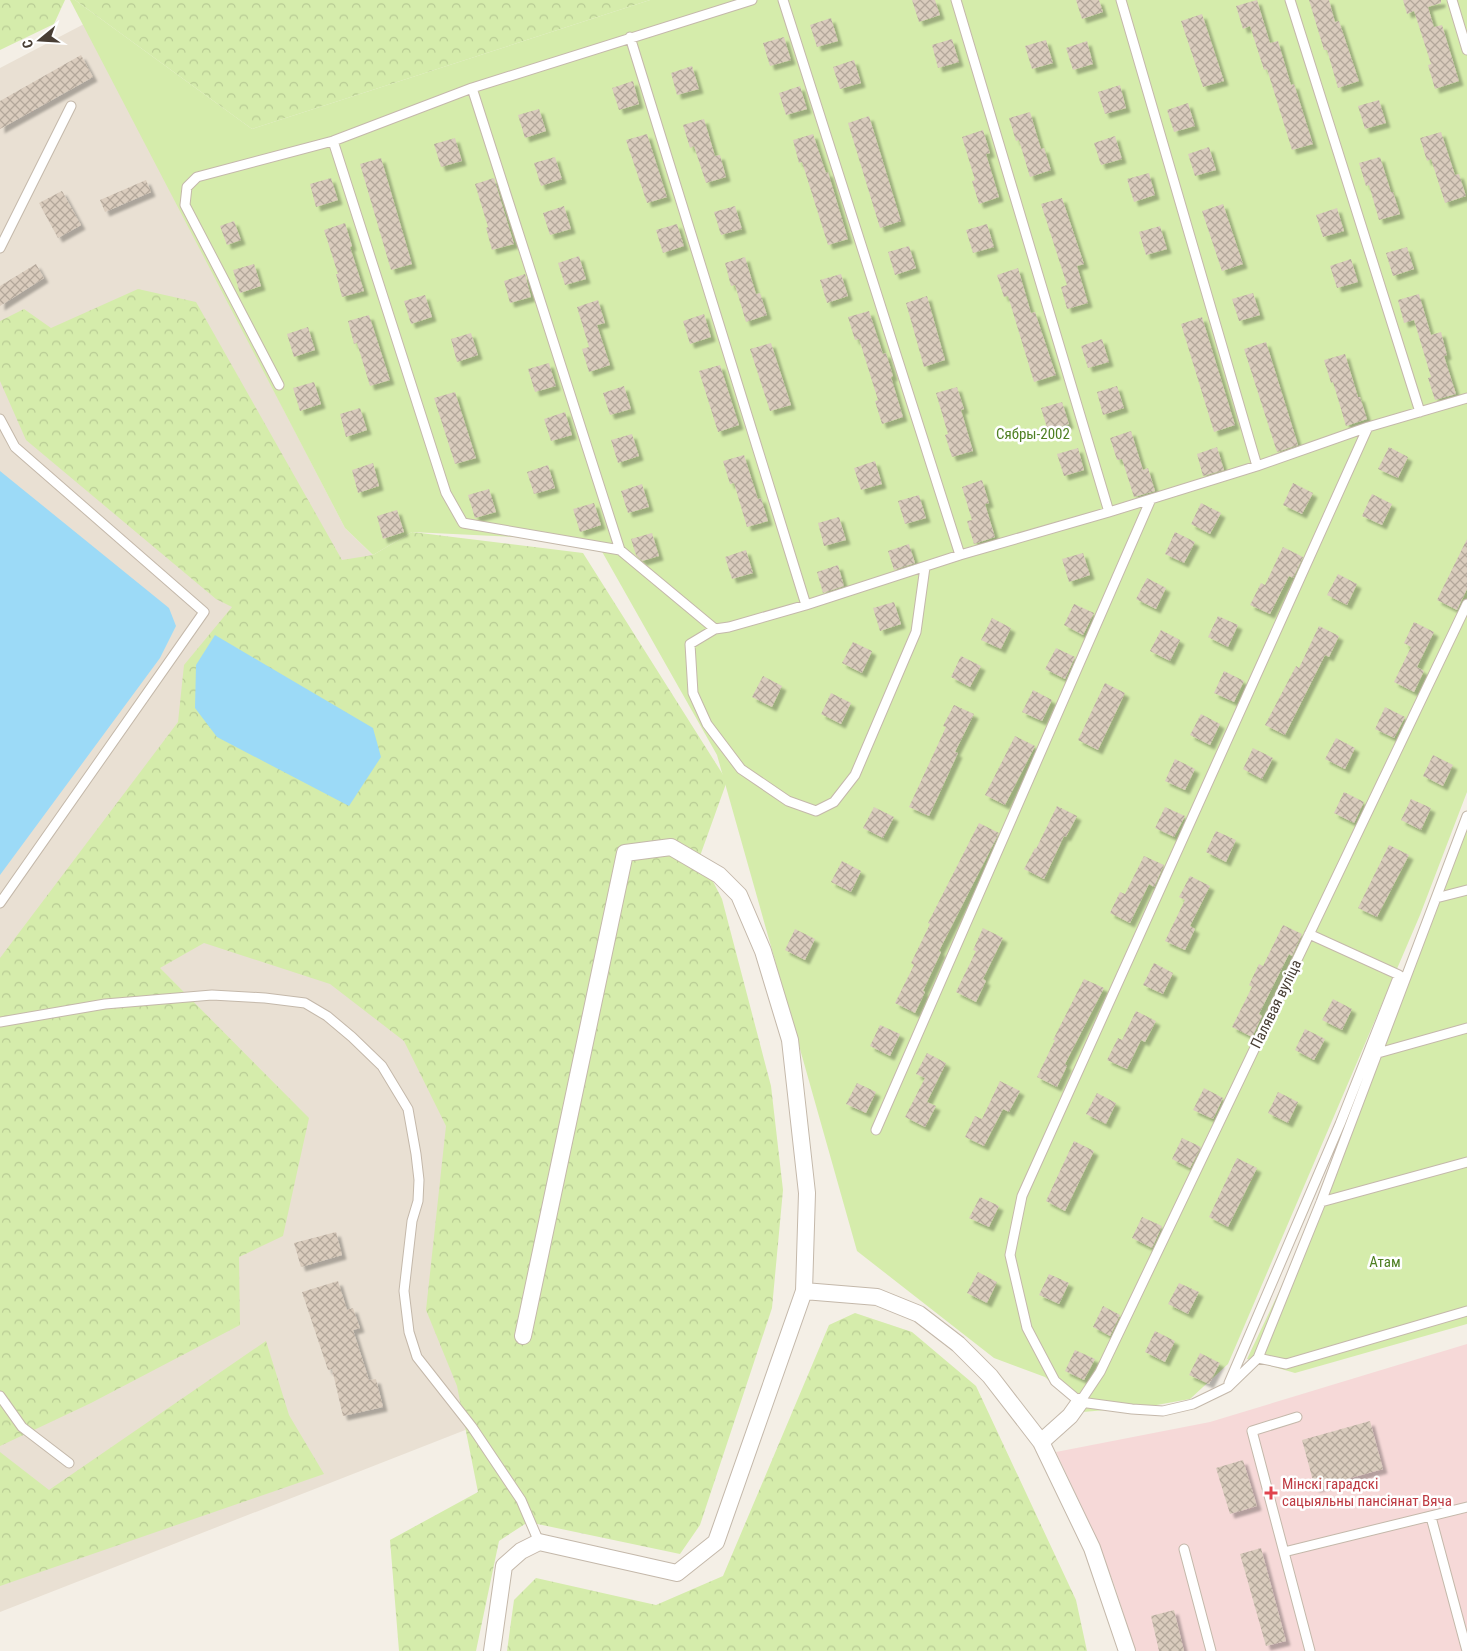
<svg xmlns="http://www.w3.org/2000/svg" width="1467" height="1651" viewBox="0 0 1467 1651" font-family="'Roboto Condensed',sans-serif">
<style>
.residential{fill:#e9e0d3}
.medical{fill:#f6d9d8}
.forest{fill:url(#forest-crowns)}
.garden{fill:#d5ecab}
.water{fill:#9cdaf7}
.building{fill:url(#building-cross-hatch);filter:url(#shadow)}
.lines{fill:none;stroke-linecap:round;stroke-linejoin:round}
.lane-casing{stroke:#c4b8aa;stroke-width:11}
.street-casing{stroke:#c4b8aa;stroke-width:18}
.lane{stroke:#fff;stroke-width:9}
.street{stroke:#fff;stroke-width:16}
.health-dot{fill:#e0444e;stroke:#fff;stroke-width:2}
.labels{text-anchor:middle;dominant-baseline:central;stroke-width:5;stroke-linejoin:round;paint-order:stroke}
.park-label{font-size:15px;fill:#4e7f22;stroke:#fff}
.street-label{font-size:15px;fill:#483e34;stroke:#fff}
.health-label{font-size:15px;fill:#be3a42;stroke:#fff;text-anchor:start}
</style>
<defs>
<pattern id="forest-crowns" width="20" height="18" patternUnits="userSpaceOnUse" patternTransform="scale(1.25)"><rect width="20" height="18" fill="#d5ecab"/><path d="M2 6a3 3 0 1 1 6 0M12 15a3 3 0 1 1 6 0" fill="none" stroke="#b8cb94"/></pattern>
<pattern id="building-cross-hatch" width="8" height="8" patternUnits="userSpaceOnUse" patternTransform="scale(1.25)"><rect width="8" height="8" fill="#daccbd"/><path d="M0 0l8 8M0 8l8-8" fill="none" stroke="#b3a79a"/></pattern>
<filter id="shadow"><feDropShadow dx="4.5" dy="4.5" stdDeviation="1" flood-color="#0004"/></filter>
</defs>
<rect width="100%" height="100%" fill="#f4efe6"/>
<path class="residential" d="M84 24 345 528 622 798 501 1416 0 1612V68Z"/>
<path class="medical" d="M1467 1344V1651H1135L1115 1587 1095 1535 1056 1452 1210 1422Z"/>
<path class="forest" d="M0 0H65L54 24 0 50Z
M75 0H650L252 129Z
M138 289 196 302 342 560 373 555 412 532 583 553 727 781 700 856 722 899 771 1086 783 1190 772 1308 700 1525 680 1554 528 1522 499 1541 476 1651H399L390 1540 478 1492 457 1386 426 1310 446 1126 404 1041 330 984 204 943 160 968 309 1118 283 1236 239 1257 240 1325 91 1403 0 1446V958L178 722 184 665 232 607 216 599 26 440 0 381V321L24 309 51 328Z
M855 1313 912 1332 976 1386 1076 1600 1087 1651H507L514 1600 536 1578 656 1605 723 1576 829 1325Z
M266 1341 289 1415 324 1474 0 1586V1452L49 1490Z"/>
<path class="garden" d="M70 0H75L252 129 650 0H1467V792L1420 915 1228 1364 1190 1399 1151 1406 1083 1412 1045 1377 994 1358 857 1251 717 755 596 541 412 532 373 555 345 528Z
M1467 813V1324L1295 1373 1247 1359 1316 1214Z"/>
<path class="water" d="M0 471 169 608 176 626 160 658 0 875Z
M215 635 373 728 381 757 349 806 217 737 195 708 196 665Z"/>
<path class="building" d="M912 0H935L940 15 919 22Z
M1076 0H1099L1103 12 1082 19Z
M1257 0 1270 43 1278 41 1291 85 1294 84 1313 144 1292 150 1267 69 1264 70 1250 26 1243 29 1236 6Z
M1309 0H1329L1335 22 1339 21 1359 81 1338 88 1327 50H1324Z
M1403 0H1441V3L1428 7 1434 27 1442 25 1459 81 1435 89 1428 65 1431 64 1414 11 1407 14Z
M1202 14 1224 81 1203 87 1181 21Z
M831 18 838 41 817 47 810 25Z
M784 37 791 60 770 66 763 43Z
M952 39 959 62 938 68 932 45Z
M1046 40 1053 63 1032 69 1025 46Z
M1087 41 1093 64 1073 70 1066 48Z
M81 55 93 77 0 129V101Z
M854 60 861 83 840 89 833 67Z
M692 66 699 89 677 95 671 73Z
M633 81 639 104 619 110 612 88Z
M1120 85 1126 108 1105 114 1098 92Z
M800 86 807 109 786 115 779 93Z
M1379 100 1386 123 1365 129 1358 106Z
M1188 103 1195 126 1174 132 1167 110Z
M539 109 546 131 525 138 518 115Z
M1030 112 1041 149 1044 148 1051 170 1030 177 1019 140 1016 141 1009 118Z
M869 116 901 221 880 228 848 123Z
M704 119 715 156 720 155 726 177 706 183 694 146 690 148 683 125Z
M983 130 990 153 986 154 999 197 979 204 972 181 975 180 962 137Z
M1441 132 1455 175 1459 174 1466 196 1445 203 1431 159 1427 161 1420 138Z
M647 134 667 197 647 203 626 140Z
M813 134 826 173 828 172 848 239 828 245 802 162 799 163 793 140Z
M1115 136 1122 159 1101 165 1094 143Z
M455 138 462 161 441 167 434 144Z
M1209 147 1216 170 1195 176 1188 154Z
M555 157 562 179 541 186 534 163Z
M1380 157 1391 192H1393L1400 214 1379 220 1369 185 1366 186 1359 163Z
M381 158 412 264 391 270 360 164Z
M1149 173 1155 195 1134 202 1127 179Z
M331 178 338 200 316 207 310 184Z
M494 178 514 244 492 250 486 228 488 227 475 184Z
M146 180 151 192 105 212 100 200Z
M62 191 81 225 58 238 39 203Z
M1062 198 1084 264 1077 266 1088 303 1067 309 1061 287 1067 285 1041 204Z
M1223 204 1243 264 1222 271 1202 211Z
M564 206 571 229 550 235 543 213Z
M735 206 742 229 721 235 714 212Z
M1337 208 1344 231 1323 237 1316 215Z
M234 221 241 240 227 245 220 226Z
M345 223 352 246 350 247 364 291 342 297 336 274H338L324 230Z
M677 224 684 246 663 253 656 230Z
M987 224 994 247 973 253 966 230Z
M1160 226 1167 249 1146 255 1139 232Z
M909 246 916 268 895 275 888 252Z
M1407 247 1414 269 1393 276 1386 253Z
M579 256 586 279 565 285 558 263Z
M745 257 756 294 760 293 767 315 746 322 735 285 731 286 725 263Z
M1351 259 1358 282 1337 288 1330 266Z
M36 264 44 278 0 306V286Z
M254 264 261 286 240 293 233 270Z
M1018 268 1031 313 1035 312 1056 375 1034 382 1008 296 1004 297 997 275Z
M525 274 531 297 510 303 504 281Z
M841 274 848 296 827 303 820 280Z
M1253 293 1260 315 1239 321 1232 299Z
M1419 294 1431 335 1441 332 1447 355 1444 356 1456 394 1435 400 1428 378 1431 377 1414 320 1404 323 1398 300Z
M425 295 432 317 411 324 404 301Z
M927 296 945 360 924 367 906 303Z
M598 300 605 323 597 325 610 365 589 372 582 349 589 347 577 307Z
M869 311 883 354 886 353 893 376 891 377 903 417 882 424 875 401 878 400 859 339 855 340 848 317Z
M704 314 711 337 690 344 683 321Z
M369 315 390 380 370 386 357 343 354 344 348 321Z
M1202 317 1235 425 1214 432 1181 324Z
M308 327 315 350 294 357 287 334Z
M471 333 478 355 457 362 451 339Z
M1102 339 1109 362 1088 368 1081 346Z
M1266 342 1298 445 1277 452 1244 349Z
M771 343 791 405 770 411 750 349Z
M1345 354 1358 397H1360L1367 419 1346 426 1333 382 1331 383 1324 360Z
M549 363 556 386 535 392 528 369Z
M720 365 739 425 718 432 699 371Z
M314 382 321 404 300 411 293 388Z
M624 386 631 409 610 415 603 393Z
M1117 386 1124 408 1103 415 1097 392Z
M957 387 964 409 961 410 973 451 952 457 945 435 948 434 936 393Z
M455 392 476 458 455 464 434 398Z
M1062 402 1069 424 1048 431 1041 408Z
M360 408 367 430 346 437 340 414Z
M565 412 572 435 551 441 544 419Z
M1131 431 1143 470 1148 468 1155 491 1134 497 1122 459 1117 460 1110 438Z
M632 434 639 456 618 463 611 440Z
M1217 447 1224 470 1203 476 1197 454Z
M1389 447 1408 457 1398 478 1378 469Z
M1078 448 1084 470 1064 476 1057 454Z
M744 455 758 499 761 498 768 521 747 527 734 483 730 484 723 461Z
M875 461 882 484 861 490 854 468Z
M373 463 379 486 358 493 352 470Z
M548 465 555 488 534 494 527 472Z
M982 480 989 503 985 504 995 537 974 544 967 521 972 520 962 487Z
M1293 483 1313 493 1302 514 1283 505Z
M642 484 649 507 628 513 621 491Z
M489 489 496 512 475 518 468 495Z
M1372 494 1392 504 1382 525 1362 516Z
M919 495 926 518 905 524 898 501Z
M594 503 601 525 580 532 573 509Z
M1201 503 1221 513 1210 534 1191 524Z
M397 510 404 532 383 539 377 516Z
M839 517 846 540 824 546 818 523Z
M1175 532 1195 542 1184 563 1165 554Z
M652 533 659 556 642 561 636 555 631 539Z
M1467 539V589L1457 610 1437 600Z
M909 544 915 563 894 570 888 551Z
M1283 547 1303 557 1293 578 1289 576 1270 614 1250 605 1261 583 1265 585Z
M746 550 753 573 732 579 725 557Z
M1083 553 1090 575 1069 582 1062 559Z
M838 565 844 586 823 593 817 572Z
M1338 574 1357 584 1347 605 1327 595Z
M1147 578 1166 588 1156 609 1136 599Z
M894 602 901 624 880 631 873 608Z
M1074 604 1094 613 1083 635 1064 625Z
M1218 616 1238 625 1228 647 1208 637Z
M992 618 1011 628 1001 649 981 640Z
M1414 622 1434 632 1417 667 1424 671 1414 692 1394 682 1411 647 1404 643Z
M1319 626 1339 636 1329 657 1325 655 1285 735 1265 725 1296 666 1299 668Z
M1161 630 1180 640 1170 661 1150 651Z
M853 642 872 651 862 673 842 663Z
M1056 648 1075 657 1065 679 1045 669Z
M961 656 981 666 970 687 951 677Z
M1224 671 1244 681 1234 702 1214 693Z
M763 676 782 686 772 707 752 697Z
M1105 683 1125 693 1098 750 1078 740Z
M1033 690 1052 700 1042 721 1022 712Z
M831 693 851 703 841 724 821 714Z
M954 705 974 714 955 752 958 753 929 816 909 807 946 727 943 726Z
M1385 707 1405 717 1394 738 1375 729Z
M1201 714 1220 724 1210 745 1190 735Z
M1015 736 1035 746 1005 805 985 795Z
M1336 738 1355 748 1345 769 1325 759Z
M1253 748 1273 758 1262 779 1243 769Z
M1433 755 1453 765 1443 786 1423 776Z
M1175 759 1195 769 1185 790 1165 781Z
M1344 792 1364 802 1354 823 1334 813Z
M1411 799 1431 808 1421 830 1401 820Z
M1057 806 1077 816 1066 837 1064 836 1044 879 1024 869 1035 848 1036 849Z
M874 807 894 817 883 838 863 828Z
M1165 807 1185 816 1174 837 1155 828Z
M979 823 999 833 939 951 941 952 923 991 925 992 915 1013 895 1003 914 965 911 963 930 924 928 923Z
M1216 831 1236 840 1226 862 1206 852Z
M1389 845 1409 855 1377 917 1358 908Z
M1144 856 1164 865 1154 887 1149 884 1130 923 1110 913 1120 892 1125 894Z
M842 861 861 871 851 892 831 882Z
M1190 876 1210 886 1190 926 1195 929 1185 950 1165 941 1185 900 1179 897Z
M1283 925 1302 934 1292 956 1289 954 1259 1014 1262 1016 1252 1037 1232 1027 1252 987 1249 985 1259 964 1263 966Z
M983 928 1003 938 983 979 986 981 976 1002 956 992 976 951 973 950Z
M795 929 815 939 805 960 785 950Z
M1154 963 1173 973 1163 994 1143 985Z
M1084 979 1104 988 1065 1064 1067 1066 1057 1087 1037 1077 1055 1040H1053Z
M1333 999 1352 1009 1342 1030 1322 1020Z
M1136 1011 1156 1021 1145 1042 1141 1040 1127 1069 1107 1060 1118 1038 1122 1040Z
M880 1025 900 1034 890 1056 870 1046Z
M1305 1029 1325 1039 1314 1060 1295 1050Z
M927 1053 946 1063 927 1102 936 1106 925 1127 905 1117 925 1078 916 1074Z
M1000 1081 1020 1091 1009 1112 1003 1109 984 1146 965 1137 975 1116 982 1119Z
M857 1083 876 1092 866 1113 846 1104Z
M1204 1088 1223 1098 1213 1119 1193 1110Z
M1278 1092 1298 1102 1288 1123 1268 1113Z
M1097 1093 1116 1103 1106 1124 1086 1114Z
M1182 1138 1201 1147 1190 1168 1172 1159Z
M1074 1141 1094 1151 1065 1211 1046 1201Z
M1237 1158 1257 1168 1228 1227 1209 1217Z
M980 1197 999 1206 989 1227 969 1218Z
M1142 1217 1162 1226 1152 1248 1132 1238Z
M336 1232 342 1255 301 1267 294 1243Z
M978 1272 997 1282 987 1303 967 1293Z
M1049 1274 1069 1283 1059 1304 1039 1295Z
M338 1281 347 1310 353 1308 360 1328 353 1330 369 1380 376 1379 383 1407 343 1416 332 1369 328 1370 302 1292Z
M1179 1283 1199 1292 1188 1314 1168 1304Z
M1103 1306 1120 1315 1110 1336 1093 1327Z
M1155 1331 1175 1341 1165 1362 1145 1352Z
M1075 1350 1095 1359 1084 1380 1065 1371Z
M1200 1353 1220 1363 1209 1384 1189 1375Z
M1370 1421 1383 1469 1315 1488 1302 1440Z
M1243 1460 1257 1506 1230 1514 1216 1468Z
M1261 1548 1286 1641 1266 1646 1240 1554Z
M1174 1610 1184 1651H1159L1151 1616Z"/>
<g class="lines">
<g class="lane-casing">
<path id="lane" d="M783 0 960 555
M956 0 1109 512
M1121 0 1257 466
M1290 0 1420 412
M1452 0 1467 50
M630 37 806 605
M472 88 620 550
M333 141 446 493 463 523 620 550 715 629 729 627 806 605 960 555 1109 512 1257 466 1368 427 1467 398
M0 248 71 106
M279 385 185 205 187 187 197 177 333 141 472 88 752 0
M0 419 15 447 204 612 0 903
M1368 427 1022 1196 1010 1255 1027 1328 1055 1381 1080 1402 1132 1409 1163 1411 1193 1404 1228 1387 1258 1358 1286 1364 1467 1311
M715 629 690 644 693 693 707 724 741 769 788 801 816 811 834 802 855 775 916 632 925 567
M1436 898 1467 890
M0 1022 105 1004 212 995 265 998 305 1003 327 1016 352 1037 382 1066 408 1109 416 1154 419 1180 418 1201 412 1221 404 1291 409 1332 417 1357 472 1427 521 1500 539 1542
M1378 1053 1467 1028
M876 1130 1151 499
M1321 1202 1467 1162
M1258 1358 1321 1202 1467 816
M1229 1383 1340 1124 1399 975 1309 934
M0 1396 22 1427 69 1463
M1080 1402 1100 1372 1467 604
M1297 1417 1252 1431 1310 1651
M1431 1517 1467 1651
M1184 1549 1211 1651
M1284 1552 1467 1507"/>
</g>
<g class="street-casing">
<path id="street" d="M804 1291 877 1297 919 1314 958 1344 990 1376 1041 1442 1092 1548 1127 1651
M1041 1442 1070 1416 1080 1402
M492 1651 504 1566 521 1551 539 1542 677 1573 716 1542 804 1291 807 1193 790 1040 763 951 739 895 719 875 671 847 625 853 523 1336"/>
</g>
<use href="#lane" class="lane"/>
<use href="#street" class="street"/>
</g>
<path class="health-dot" d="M1268.5 1485.5h5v5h5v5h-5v5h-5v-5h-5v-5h5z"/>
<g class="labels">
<g class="park-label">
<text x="1033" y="434">Сябры-2002</text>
<text x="1385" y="1262">Атам</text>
</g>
<g class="street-label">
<text transform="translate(1276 1004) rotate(-64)">Палявая вуліца</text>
</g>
<g class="health-label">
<text x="1282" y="1484">Мінскі гарадскі<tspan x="1282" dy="17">сацыяльны пансіянат Вяча</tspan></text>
</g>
</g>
<g transform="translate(40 40) rotate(252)" stroke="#ffffff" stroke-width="4" paint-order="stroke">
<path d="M0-4L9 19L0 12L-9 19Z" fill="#483e34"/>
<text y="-8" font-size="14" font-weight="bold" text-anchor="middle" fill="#483e34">С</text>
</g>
</svg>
